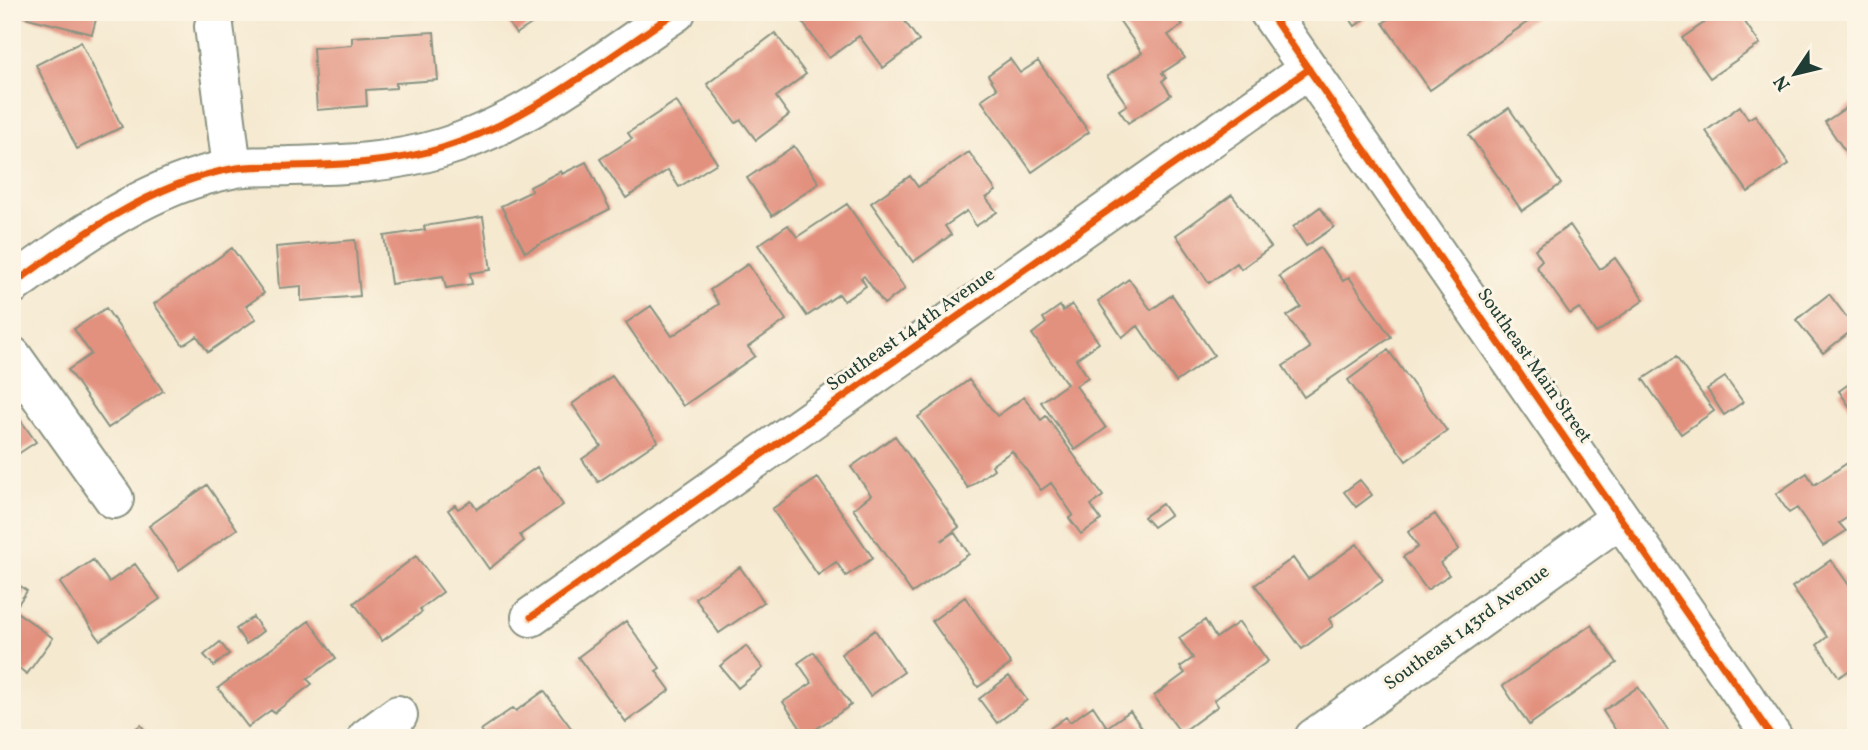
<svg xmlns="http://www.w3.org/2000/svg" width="1868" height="750" viewBox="0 0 1868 750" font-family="Vollkorn,serif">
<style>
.building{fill:#e3917f}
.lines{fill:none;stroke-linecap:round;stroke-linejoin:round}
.minor-casing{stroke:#8a9382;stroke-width:42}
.minor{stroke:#fff;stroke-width:38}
.cycleway-casing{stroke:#fcf5e5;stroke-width:11}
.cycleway{stroke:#e8590c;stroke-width:7}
.labels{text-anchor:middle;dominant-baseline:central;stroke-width:6;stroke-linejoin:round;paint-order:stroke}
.street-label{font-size:19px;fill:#1f3d34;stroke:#fcf5e5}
</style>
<rect width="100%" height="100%" fill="#fcf5e5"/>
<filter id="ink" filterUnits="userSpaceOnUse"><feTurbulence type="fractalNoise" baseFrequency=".0143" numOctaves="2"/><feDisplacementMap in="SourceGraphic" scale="14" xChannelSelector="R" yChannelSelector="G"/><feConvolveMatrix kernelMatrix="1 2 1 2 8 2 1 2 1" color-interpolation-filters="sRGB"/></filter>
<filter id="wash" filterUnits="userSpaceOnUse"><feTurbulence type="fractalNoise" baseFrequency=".00686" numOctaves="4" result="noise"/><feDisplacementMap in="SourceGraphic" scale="28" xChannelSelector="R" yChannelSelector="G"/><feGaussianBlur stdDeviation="1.57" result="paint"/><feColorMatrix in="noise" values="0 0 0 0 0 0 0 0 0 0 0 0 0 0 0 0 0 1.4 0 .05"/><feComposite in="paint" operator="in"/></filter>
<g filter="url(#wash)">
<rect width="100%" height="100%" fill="#f5e9d0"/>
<g id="blocks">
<path class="building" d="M25 12H98L92 34 24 17Z
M501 12H550L516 34Z
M801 12H898L919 41 883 68 859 36 829 58 797 15Z
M1124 12H1174L1183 25 1168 35 1185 58 1162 73 1166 78 1162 81 1171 95 1128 123 1119 110 1127 105 1107 76 1142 53 1117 17Z
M1345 12H1374L1355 26Z
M1398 12H1542L1430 90 1383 23Z
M1720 12H1738L1760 44 1710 78 1682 38Z
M434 32 438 80 396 83V88L366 90 367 106 317 110 313 48 352 45V37Z
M775 33 806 74 776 97 789 115 756 140 741 120 736 123 707 84Z
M81 42 122 127 77 149 36 65Z
M1010 59 1020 73 1038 61 1089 132 1032 172 981 100 997 89 988 75Z
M676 101 717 163 679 187 668 170 626 198 600 159 632 139 628 133Z
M1856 101V167L1825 122Z
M1740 106 1748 119 1755 115 1789 164 1748 192 1706 131Z
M1509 108 1561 184 1522 211 1469 135Z
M794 146 819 183 772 216 747 178Z
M969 152 996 191 986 198 997 212 976 226 967 211 945 226 951 235 913 262 871 203 910 176 918 187Z
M586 162 610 209 525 252 501 206 532 191 530 187 561 171 562 174Z
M1232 195 1271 247 1241 269 1237 263 1209 283 1176 235Z
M847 204 905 289 884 304 864 276 861 278 866 286 844 301 839 294 807 316 758 245 788 225 797 237Z
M1320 207 1334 227 1306 246 1293 227Z
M483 217 491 270 470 273 472 284 446 288 443 276 391 284 384 236 425 230 424 226Z
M1570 225 1600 269 1615 258 1644 300 1596 333 1579 308 1570 314 1536 266 1542 260 1535 249Z
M355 240 360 296 301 301V286L279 288 276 247Z
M232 248 264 293 246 306 256 319 208 352 197 336 183 345 154 304Z
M1320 248 1343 281 1349 277 1391 337 1304 397 1283 366 1310 348 1287 316 1301 307 1279 276Z
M748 264 786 320 748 347 755 356 683 406 626 323 651 306 672 336 719 304 710 290Z
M1129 279 1151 310 1172 295 1214 355 1176 382 1138 326 1122 337 1098 301Z
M1829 294 1855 328 1823 353 1796 320Z
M1072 304 1099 343 1076 359 1088 377 1076 386 1106 428 1075 450 1041 402 1067 384 1032 334 1046 323 1043 318 1060 306 1063 311Z
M106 308 163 391 108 428 68 370 91 354 74 329Z
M1388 350 1447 431 1406 461 1348 380Z
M1676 357 1714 411 1681 434 1643 379Z
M612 376 658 441 598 482 582 459 601 446 572 404Z
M1725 377 1743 402 1724 415 1707 389Z
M1856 379V416L1839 391Z
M969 380 997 416 1024 397 1041 420 1046 416 1103 496 1091 505 1101 520 1081 534 1069 518 1073 515 1051 483 1041 490 1012 451 992 465 994 469 968 488 918 417Z
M12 408 36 442 12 458Z
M895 436 959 527 941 541 954 532 969 554 912 593 853 509 871 495 851 467Z
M1849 462 1856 473V512L1839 523 1846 531 1823 546 1797 508 1789 513 1776 494 1807 473 1814 485Z
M537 467 563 505 520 535 524 541 489 569 448 510 455 505 458 509 471 501 477 509Z
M818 478 873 558 846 576 836 562 818 575 772 509Z
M1360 480 1372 495 1356 507 1344 492Z
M207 485 237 529 179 570 149 526Z
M1162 504 1170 515 1153 527 1144 517Z
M1435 514 1459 549 1440 563 1449 575 1427 590 1403 557 1418 547 1408 532Z
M1357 544 1383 581 1329 619 1333 626 1302 649 1255 585 1293 558 1308 579Z
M416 556 443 592 420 609 422 612 382 641 354 603Z
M93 560 109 582 135 564 160 599 100 640 60 583Z
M1831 560 1856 595V666L1839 677 1817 645 1827 637 1792 587Z
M740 567 764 602 719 633 695 598Z
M12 580 27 591 14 610 53 638 27 674 12 663Z
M965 597 1011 664 978 687 932 621Z
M253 617 263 631 246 644 236 629Z
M1205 620 1216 638 1239 622 1268 661 1214 700 1218 706 1181 733 1154 696 1185 673 1180 667 1193 658 1179 638Z
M309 621 336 658 307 679 312 684 274 713 271 710 248 727 218 688Z
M626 621 660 668 656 671 670 690 626 722 578 657Z
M1591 625 1617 663 1529 725 1503 686Z
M875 630 904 672 870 696 841 654Z
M220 642 229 654 214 666 204 655Z
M746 646 763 668 738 688 720 666Z
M814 652 851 705 806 736 783 702 812 683 798 663Z
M1009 676 1027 700 997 723 979 699Z
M1638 687 1673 738H1621L1603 711Z
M544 691 574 732 567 738H481L485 735 481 730 513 708 516 711Z
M1093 706 1107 727 1130 711 1149 738H1036L1066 717 1070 722Z
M141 725 150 738H120Z"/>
</g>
</g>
<g filter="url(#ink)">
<use href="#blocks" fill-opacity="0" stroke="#8a9382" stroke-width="2"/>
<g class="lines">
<g class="minor-casing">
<path id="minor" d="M1269 12 1773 738
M214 26 232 168
M12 285C78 237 150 184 231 169 250 165 271 167 290 166 341 165 393 163 442 148 527 122 603 61 676 12
M12 356 114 499
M531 617 1309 69
M367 738 398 715
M1314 738 1620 518"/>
</g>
<use href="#minor" class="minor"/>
<g class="cycleway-casing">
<path id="cycleway" d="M1269 12 1773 738
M12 285C78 237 150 184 231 169 250 165 271 167 290 166 341 165 393 163 442 148 527 122 603 61 676 12
M531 617 1309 69"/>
</g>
<use href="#cycleway" class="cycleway"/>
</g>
</g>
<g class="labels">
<g class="street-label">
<text transform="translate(911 330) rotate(-35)">Southeast 144th Avenue</text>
<text transform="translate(1534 366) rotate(55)">Southeast Main Street</text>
<text transform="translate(1467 628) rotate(-36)">Southeast 143rd Avenue</text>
</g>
</g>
<rect width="1868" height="750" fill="none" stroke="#fcf5e5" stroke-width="42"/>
<g transform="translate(1795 74) rotate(235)" stroke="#fcf5e5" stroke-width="5" paint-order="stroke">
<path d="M0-5L12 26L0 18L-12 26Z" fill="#1f3d34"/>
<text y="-10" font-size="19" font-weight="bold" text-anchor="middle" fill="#1f3d34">N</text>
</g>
</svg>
